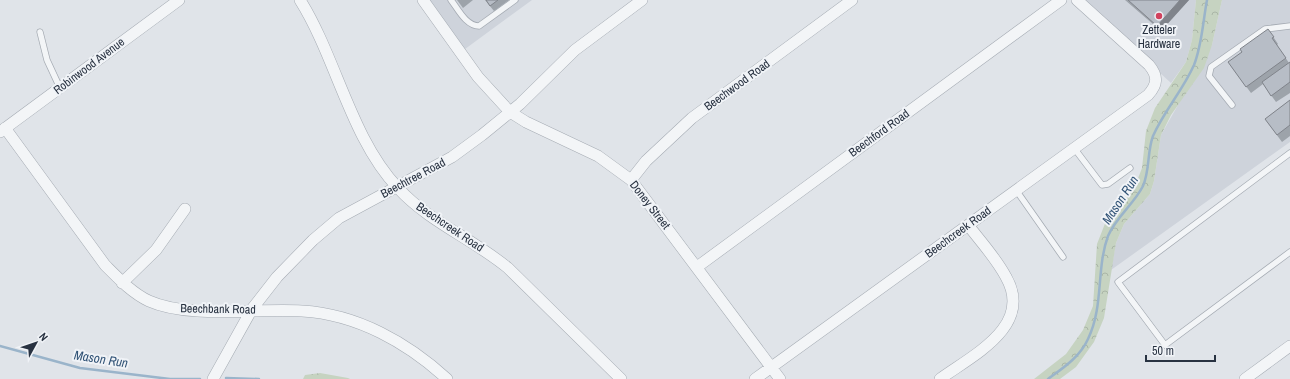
<svg xmlns="http://www.w3.org/2000/svg" width="1290" height="379" viewBox="0 0 1290 379" font-family="'Archivo Narrow',sans-serif">
<style>
.built{fill:#ced3db}
.forest{fill:url(#forest-crowns)}
.lines{fill:none;stroke-linecap:round;stroke-linejoin:round}
.stream{stroke:#9ab4ca;stroke-width:2.5}
.service-casing{stroke:#a5abb3;stroke-width:7}
.minor-casing{stroke:#a5abb3;stroke-width:12}
.service{stroke:#f3f5f7;stroke-width:5.5}
.minor{stroke:#f3f5f7;stroke-width:11}
.wall{fill:#9da3aa}
.shaded-wall{fill:#80848b}
.building{fill:#b7bdc6;stroke:#80848b}
.poi-dot{fill:#d1425e;stroke:#f0f3f7;stroke-width:1.5}
.labels{text-anchor:middle;dominant-baseline:central;stroke-width:4;stroke-linejoin:round;paint-order:stroke}
.poi-label{font-size:12px;fill:#283241;stroke:#f0f3f7}
.street-label{font-size:12px;fill:#283241;stroke:#f0f3f7}
.water-label{font-size:13px;font-style:italic;fill:#315376;stroke:#f0f3f7}
</style>
<defs>
<pattern id="forest-crowns" width="20" height="18" patternUnits="userSpaceOnUse"><rect width="20" height="18" fill="#c6d3c1"/><path d="M2 6a3 3 0 1 1 6 0M12 15a3 3 0 1 1 6 0" fill="none" stroke="#aab6a7"/></pattern>
</defs>
<rect width="100%" height="100%" fill="#e0e4e9"/>
<path class="built" d="M423 0H532L461 52Z
M1080 0H1196L1192 40 1186 62 1171 83Z
M1222 0H1290V142L1111 270 1116 243 1124 224 1150 194 1154 181 1161 135 1212 45Z"/>
<path class="forest" d="M1196 0H1222L1212 45 1204 68 1171 115 1161 135 1154 181 1150 194 1124 224 1116 243 1104 318 1094 342 1076 367 1060 379H1034L1066 354 1083 330 1093 306 1097 244 1106 221 1134 189 1142 168 1146 131 1155 108 1186 62 1192 40Z
M320 373 348 378 350 379H303L305 375Z"/>
<g class="lines">
<path class="stream" d="M0 346 80 368 170 379H200
M226 378 259 379
M1048 379C1063 368 1080 357 1088 339 1104 306 1096 269 1108 236 1116 217 1134 204 1143 186 1150 170 1147 152 1153 136 1164 111 1183 90 1194 65 1202 45 1203 21 1207 0"/>
<g class="service-casing">
<path id="service" d="M451 0C458 9 466 26 479 26L515 0
M40 32 47 60 60 88
M1232 105 1209 76 1211 67 1265 29 1290 26
M1074 148 1102 185 1108 184 1130 168
M1290 153 1118 282 1165 345 1290 252
M1016 190 1063 257"/>
</g>
<g class="minor-casing">
<path id="minor" d="M300 0C336 57 351 139 398 188 429 222 473 239 508 268L621 379
M423 0 478 77 510 112 526 122 598 156 631 180 780 379
M5 128 105 265C118 278 132 293 149 301 189 319 257 308 302 311 357 314 408 343 447 379
M0 132 179 0
M631 180 646 161 692 118 852 0
M697 267 1061 0
M122 283 156 250 185 209
M213 379 252 309 277 277 313 240 339 218 452 157 482 135 520 104 575 50 642 0
M755 379 1148 95C1158 84 1158 76 1149 65L1077 0
M940 379C973 355 1034 326 1006 277 996 258 981 242 968 225
M1245 379 1290 346"/>
</g>
<use href="#service" class="service"/>
<use href="#minor" class="minor"/>
</g>
<path class="wall" d="M457 0H473L463 8Z
M485 0H509L494 11Z
M1125 0H1189L1161 31Z
M1268 29 1278 44 1277 45 1289 63 1290 62V93L1276 102 1263 84 1251 93 1228 62 1242 52Z
M1290 100V136L1282 142 1265 119Z"/>
<path class="shaded-wall" d="M1180 0H1189L1161 31 1157 26Z"/>
<path class="building" d="M486 0H498L490 6Z
M1128 0H1180L1157 26Z
M1268 29 1274 37 1272 38 1286 58 1246 87 1228 62 1242 52 1240 49Z
M1290 62V82L1271 96 1262 82Z
M1290 100V125L1277 135 1265 119Z"/>
<circle class="poi-dot" cx="1159" cy="16" r="4"/>
<g class="labels">
<g class="poi-label">
<text x="1159" y="30">Zetteler<tspan x="1159" dy="14">Hardware</tspan></text>
</g>
<g class="street-label">
<text transform="translate(89 66) rotate(-37)">Robinwood Avenue</text>
<text transform="translate(737 85) rotate(-36)">Beechwood Road</text>
<text transform="translate(879 133) rotate(-36)">Beechford Road</text>
<text transform="translate(413 178) rotate(-28)">Beechtree Road</text>
<text transform="translate(650 205) rotate(52)">Doney Street</text>
<text transform="translate(450 227) rotate(34)">Beechcreek Road</text>
<text transform="translate(958 232) rotate(-36)">Beechcreek Road</text>
<text transform="translate(218 309) rotate(1)">Beechbank Road</text>
</g>
<g class="water-label">
<text transform="translate(1120 200) rotate(-57)">Mason Run</text>
<text transform="translate(101 359) rotate(9)">Mason Run</text>
</g>
</g>
<g transform="translate(36 343) rotate(50)" stroke="#f0f3f7" stroke-width="3" paint-order="stroke">
<path d="M0-3L7 15L0 10L-7 15Z" fill="#283241"/>
<text y="-6" font-size="11" font-weight="bold" text-anchor="middle" fill="#283241">N</text>
</g>
<path d="M1146 355v6h69v-6" fill="none" stroke="#283241" stroke-width="2"/>
<text x="1152" y="355" font-size="12" fill="#283241" stroke="#f0f3f7" stroke-width="3" paint-order="stroke">50 m</text>
</svg>
